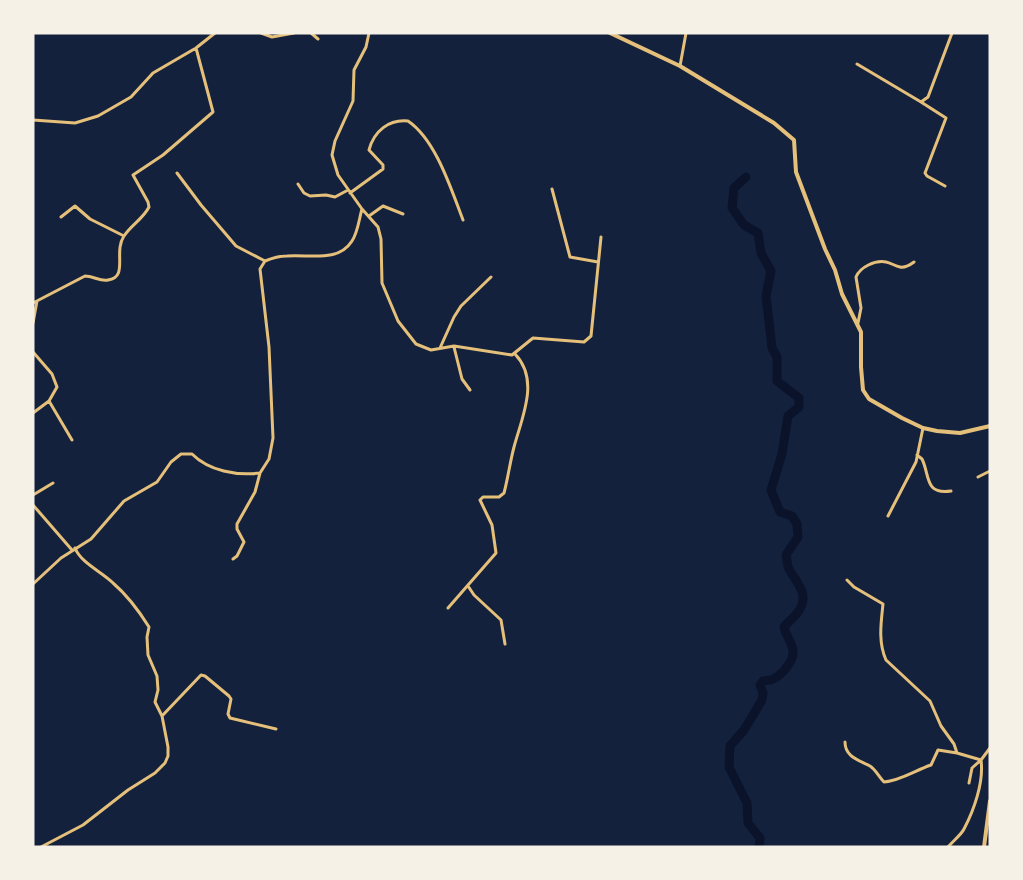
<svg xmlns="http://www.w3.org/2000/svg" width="1023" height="880" viewBox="0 0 1023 880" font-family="Signika,sans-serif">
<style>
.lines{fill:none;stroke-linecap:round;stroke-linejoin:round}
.river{stroke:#0b132b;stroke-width:9}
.minor{stroke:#e5c07b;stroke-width:3}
.tertiary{stroke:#e5c07b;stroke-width:4}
</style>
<rect width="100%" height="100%" fill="#14213d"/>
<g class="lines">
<path class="river" d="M746 177 734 188 732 208 744 225 758 233 761 253 771 271 766 296 772 348 777 357V381L799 398V407L788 416 782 454 771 490 780 512 792 516 797 524 798 537 786 555C787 559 787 565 789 569 796 582 809 593 800 609 797 615 789 621 784 627 786 636 792 642 793 651 794 661 782 675 773 679 770 681 766 680 763 681L760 685 763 693 762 700 744 730 730 746 729 767 747 803 748 823 760 838 759 847"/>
<path class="minor" d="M261 33 272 37 294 33
M311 33 318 39
M857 64 921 102 928 97 952 33
M680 66 686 33
M921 102 946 118 925 173 927 176 945 186
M33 120 75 123 98 116 131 97 153 73 196 48 215 33
M177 173 201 205 236 246 265 261
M298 184 304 193 310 196 326 195 335 197 348 190
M552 189 570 257 598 262
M350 193 383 169V165L369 150C374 131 389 119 408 121 436 140 451 189 463 220
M362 209 378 227 381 239 382 283 398 321 416 344 431 350 454 346 512 355 533 338 584 342 591 336 601 237
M369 216 383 206 403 214
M61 217 75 206 90 219 124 236
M33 303 85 276C93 276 101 282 108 280 129 277 113 252 124 236 131 225 143 219 149 207L148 202 133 175 163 155 213 112 196 48
M33 323 37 301
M858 323 861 308 856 277C860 267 875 260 886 262 891 263 895 266 900 267 905 268 910 265 914 262
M454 347 462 379 470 390
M440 348 454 317 461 306 491 277
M33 352 52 374 57 387 49 401 33 413
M49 401 72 440
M917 455 922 459C930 475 924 495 951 491
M978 477 990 471
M33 495 53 483
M33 505 72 550
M888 516 916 462 923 428
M233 559 237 556 244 542 237 529V524L255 492 260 473
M847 580 854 587 883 604C881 623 878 642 886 660L930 701 941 726 954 744 957 753
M33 584 61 558 91 539 124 501 157 482 171 462 181 454H192C209 471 237 476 260 473L269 459 273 438 269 347 260 269 265 261C272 258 280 256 287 256 309 254 338 263 352 241 358 232 359 219 362 209L338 175 332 155 335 141 353 101 354 70 366 47 369 33
M468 586 474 595 501 620 505 644
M448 608 496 553 492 525 480 500 483 497H499L504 493C508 478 510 462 514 447 522 417 540 380 515 354
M162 716 201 675 205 676 229 696 231 699 228 714 230 718 276 729
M845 742C845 757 859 760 870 766 876 770 879 777 884 782 900 781 916 770 931 765L938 750 957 753 981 760 972 768 969 783
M41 847 83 825 128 790 155 773 165 763 168 756V747L162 716 155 702 158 690 157 676 148 655 147 637 149 627C139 611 127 595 113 583 102 572 81 563 75 548
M948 847C953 841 961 835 964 829 974 810 984 782 981 760L990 748"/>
<path class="tertiary" d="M610 33 680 66 774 123 794 140 796 172 825 249 835 270 842 294 861 332V367L863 390 869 399 902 418 923 428 937 431 960 433 990 426
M984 847 990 801"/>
</g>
<rect width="1023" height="880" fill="none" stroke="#f6f1e7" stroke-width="69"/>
</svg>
